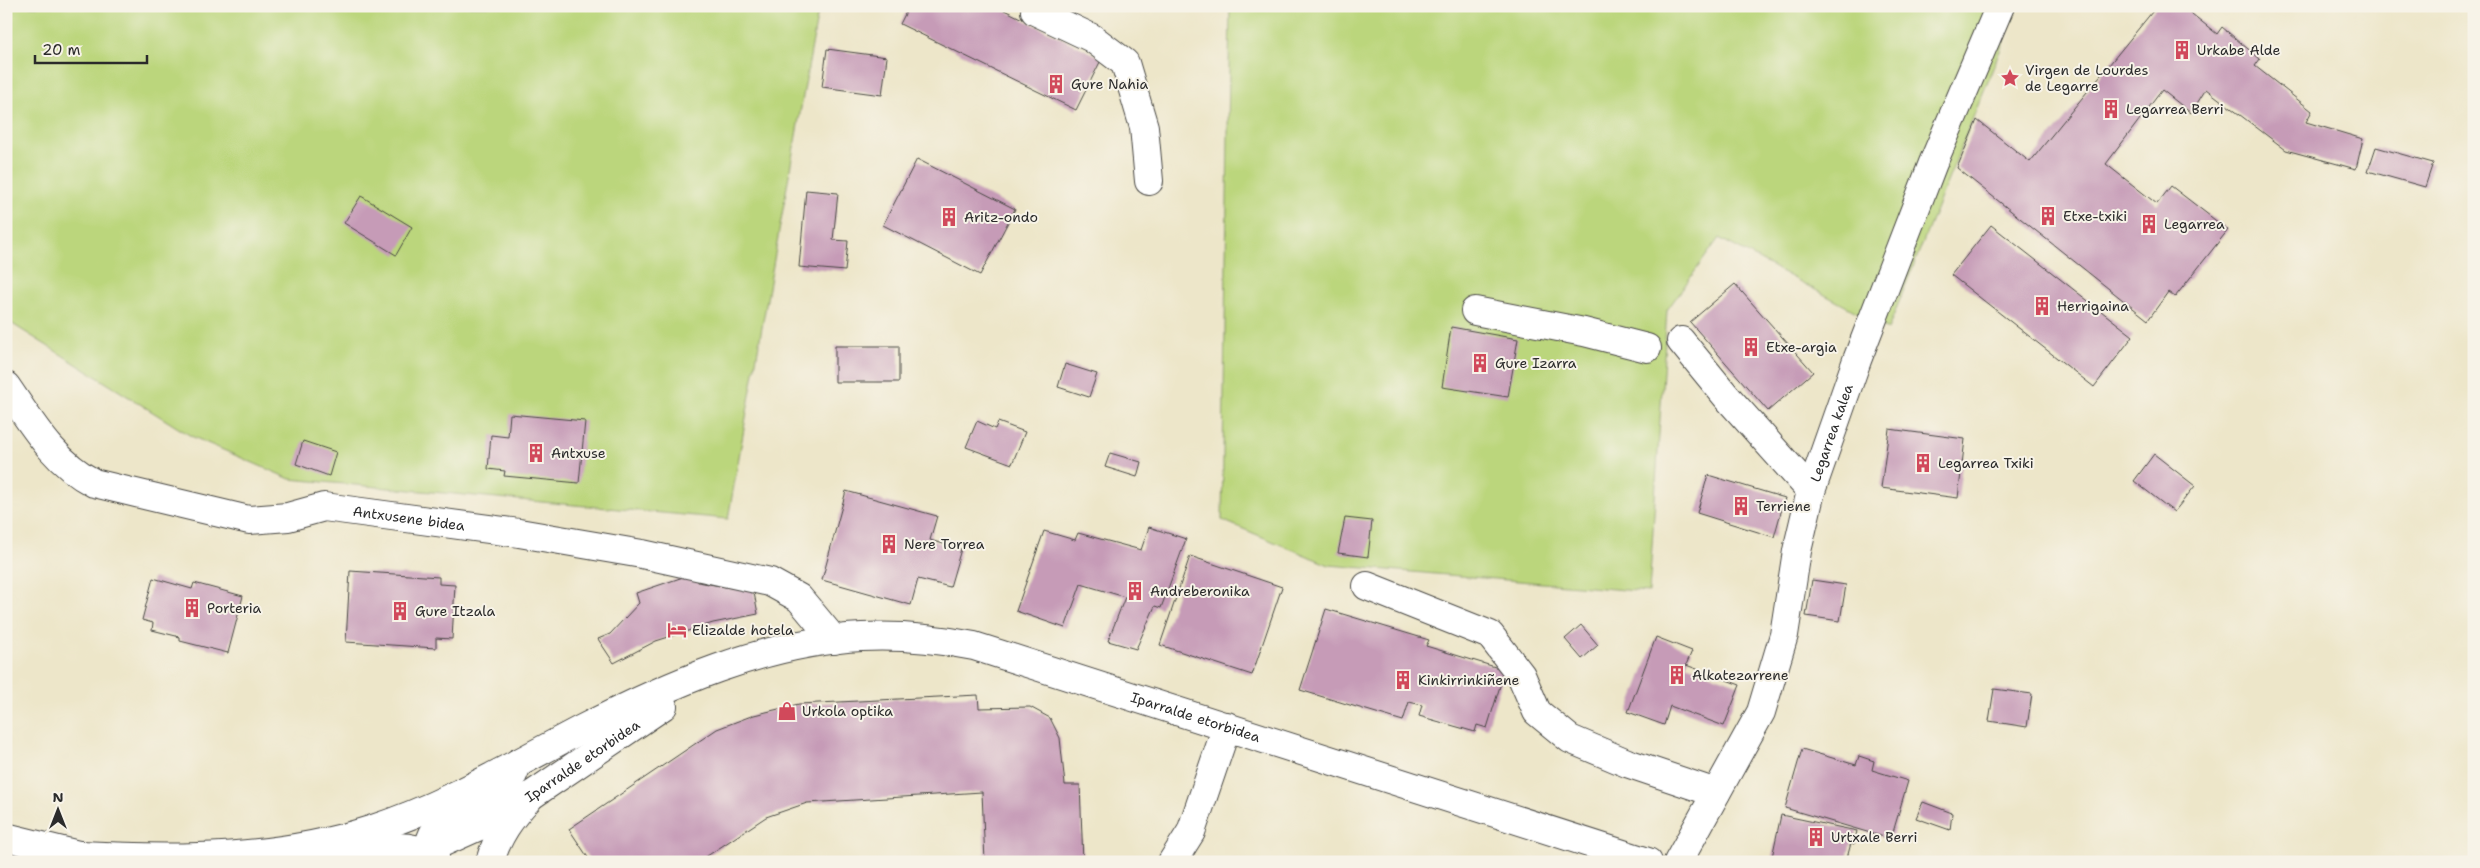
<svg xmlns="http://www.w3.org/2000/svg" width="2480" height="868" viewBox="0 0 2480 868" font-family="'Shantell Sans',sans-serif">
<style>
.green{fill:#bbd67c;stroke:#738054}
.building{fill:#c69bb7}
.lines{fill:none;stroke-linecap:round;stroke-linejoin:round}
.minor-casing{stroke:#484743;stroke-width:30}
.major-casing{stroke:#484743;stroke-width:30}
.minor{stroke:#fff;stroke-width:28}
.major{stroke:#fff;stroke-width:28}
.labels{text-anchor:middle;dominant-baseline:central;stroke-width:4;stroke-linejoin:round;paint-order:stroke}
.poi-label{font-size:14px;fill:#2b2b2b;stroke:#f7f3e8;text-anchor:start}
.street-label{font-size:14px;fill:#2b2b2b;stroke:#f7f3e8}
</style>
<rect width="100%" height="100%" fill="#f7f3e8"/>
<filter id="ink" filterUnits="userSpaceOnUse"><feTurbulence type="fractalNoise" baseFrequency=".02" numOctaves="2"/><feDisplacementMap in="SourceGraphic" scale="10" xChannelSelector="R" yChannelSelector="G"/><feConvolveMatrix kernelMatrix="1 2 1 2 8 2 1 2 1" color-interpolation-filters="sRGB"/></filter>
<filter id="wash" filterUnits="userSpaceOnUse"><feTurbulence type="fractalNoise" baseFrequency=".0096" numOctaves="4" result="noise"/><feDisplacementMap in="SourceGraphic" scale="20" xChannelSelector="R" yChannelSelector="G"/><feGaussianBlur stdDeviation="1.12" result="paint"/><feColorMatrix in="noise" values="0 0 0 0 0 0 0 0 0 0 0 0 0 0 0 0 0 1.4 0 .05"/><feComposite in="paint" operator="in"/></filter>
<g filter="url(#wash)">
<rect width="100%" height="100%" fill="#ede6c9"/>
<path class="green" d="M6 6H819L728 519 290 479 191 436 6 320Z
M1230 6H2018L1888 329 1719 238 1667 310 1649 592 1329 565 1222 520Z"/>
<g id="blocks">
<path class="building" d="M909 6H996L1102 58 1076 110 900 24Z
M2157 6H2182L2217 34 2222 27 2260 59 2255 66 2312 111 2306 122 2363 139 2356 169 2286 150 2206 89 2191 113 2162 90 2106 164 2157 204 2171 186 2228 230 2175 297 2168 292 2148 320 1957 168 1977 120 2030 162Z
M827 49 887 57 882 95 822 87Z
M2376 147 2433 163 2425 187 2368 171Z
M917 159 1015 209 980 275 883 225Z
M806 190 838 193 833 240 848 241 845 271 799 267Z
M361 196 412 227 396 255 344 223Z
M1991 225 2133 336 2094 387 1951 275Z
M1735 284 1813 372 1768 411 1690 322Z
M1451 327 1518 339 1508 397 1442 387Z
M835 346H899V382H835Z
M1065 364 1097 374 1089 397 1058 387Z
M510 414 585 421 579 483 504 476 505 471 488 469 491 435 508 437Z
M977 421 995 429 998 422 1025 432 1012 464 966 447Z
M1889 429 1965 439 1958 498 1881 488Z
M303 441 336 452 329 476 296 464Z
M1110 453 1141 462 1137 477 1105 467Z
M2154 454 2195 486 2174 512 2134 481Z
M1708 475 1785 498 1774 537 1697 513Z
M846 491 937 516 930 540 961 549 950 587 918 579 911 605 822 580Z
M1345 518 1372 521 1368 557 1338 553Z
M1149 527 1186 539 1161 608 1155 606 1136 649 1108 641 1125 597 1081 584 1065 628 1016 611 1044 531 1075 540 1078 533 1141 550Z
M1190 556 1282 587 1252 675 1160 645Z
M350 571 439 577V584L455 585 452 639 436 638V648L346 642Z
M695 573 698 582 737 589 753 587 758 614 713 623 656 641 614 663 598 639 610 634 639 603 636 593Z
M153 578 192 589 194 583 243 596 228 653 180 641V637L152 630 153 623 142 620Z
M1812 580 1846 585 1840 621 1806 616Z
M1326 609 1429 640 1426 646 1505 670 1487 728 1477 725 1475 732 1419 716 1422 705 1409 702 1403 721 1300 690Z
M1581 625 1598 645 1582 659 1565 639Z
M1656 637 1692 651 1686 665 1740 685 1724 726 1670 706 1664 725 1628 712Z
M1994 689 2032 694 2027 727 1989 721Z
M978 695 979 708 1030 707 1050 718 1060 738 1065 785H1080L1083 862H985L982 792 807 803 766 817 698 862H591L569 829 717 729 754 715 799 704Z
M1802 749 1856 765 1859 756 1874 761 1872 770 1908 781 1891 839 1785 808Z
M1923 802 1952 813 1950 830 1916 818Z
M1781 815 1857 831 1854 844 1851 843 1846 862H1771Z"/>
</g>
</g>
<g filter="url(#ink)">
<use href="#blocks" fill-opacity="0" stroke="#484743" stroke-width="1"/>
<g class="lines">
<g class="minor-casing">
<g id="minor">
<path d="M1035 11 1092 38 1125 63 1144 127 1149 181"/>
<path d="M1475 311 1584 332 1647 348"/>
<path d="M1681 341 1726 396 1811 491"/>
<path id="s1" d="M6 386C31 422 54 463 94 483L249 520 288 517 324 507 519 533 642 554 770 582 799 598 834 640"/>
<path d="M1367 586 1490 635 1521 675 1537 712 1570 739 1627 763 1716 793"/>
<path d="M311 862C352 857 397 834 435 857"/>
<path d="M425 862 426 851 433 834 446 822 506 791 518 763"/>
<path d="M490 862C497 836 511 817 529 798"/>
<path d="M1172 862 1191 832 1227 726"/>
<path id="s2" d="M1678 862 1761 712 1784 635 1797 551 1811 491 1857 360 1933 163 2000 6"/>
</g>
</g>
<g class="major-casing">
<g id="major">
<path d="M6 837 99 860"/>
<path id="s3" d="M81 855C178 860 277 860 370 830 445 806 513 765 582 729 667 685 765 642 862 637 900 635 937 639 974 646L1648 862"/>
<path id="s4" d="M399 862 486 823 529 797 663 706"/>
</g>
</g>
<use href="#minor" class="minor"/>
<use href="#major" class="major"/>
</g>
</g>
<defs>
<g id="building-bare" transform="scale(1.5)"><path d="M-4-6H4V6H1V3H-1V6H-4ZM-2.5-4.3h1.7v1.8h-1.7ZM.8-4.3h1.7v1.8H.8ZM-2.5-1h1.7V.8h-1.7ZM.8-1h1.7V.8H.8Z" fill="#d1495b" stroke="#f7f3e8" stroke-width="2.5" paint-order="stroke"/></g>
<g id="sight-bare" transform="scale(1.5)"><path d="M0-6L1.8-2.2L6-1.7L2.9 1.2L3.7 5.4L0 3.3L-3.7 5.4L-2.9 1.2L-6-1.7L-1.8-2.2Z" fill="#d1495b" stroke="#f7f3e8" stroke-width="2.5" paint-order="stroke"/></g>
<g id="hotel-bare" transform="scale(1.5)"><path d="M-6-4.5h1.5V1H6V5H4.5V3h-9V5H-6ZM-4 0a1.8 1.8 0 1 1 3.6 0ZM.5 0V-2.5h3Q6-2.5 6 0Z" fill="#d1495b" stroke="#f7f3e8" stroke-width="2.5" paint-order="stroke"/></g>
<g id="shop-bare" transform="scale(1.5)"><path d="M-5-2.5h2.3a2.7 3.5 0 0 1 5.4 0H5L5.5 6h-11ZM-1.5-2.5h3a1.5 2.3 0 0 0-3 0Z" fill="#d1495b" stroke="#f7f3e8" stroke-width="2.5" paint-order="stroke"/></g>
</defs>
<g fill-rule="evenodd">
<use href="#building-bare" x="2182" y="50"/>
<use href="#sight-bare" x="2010" y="78"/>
<use href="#building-bare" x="1056" y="84"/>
<use href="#building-bare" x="2111" y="109"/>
<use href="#building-bare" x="2048" y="216"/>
<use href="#building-bare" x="949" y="217"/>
<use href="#building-bare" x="2149" y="224"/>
<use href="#building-bare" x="2042" y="306"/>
<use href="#building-bare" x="1751" y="347"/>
<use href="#building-bare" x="1480" y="363"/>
<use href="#building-bare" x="536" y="453"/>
<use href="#building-bare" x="1923" y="463"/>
<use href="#building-bare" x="1741" y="506"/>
<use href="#building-bare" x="889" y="544"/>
<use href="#building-bare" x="1135" y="591"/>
<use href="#building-bare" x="192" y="608"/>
<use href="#building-bare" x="400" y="611"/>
<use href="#hotel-bare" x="677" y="630"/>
<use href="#building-bare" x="1677" y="675"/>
<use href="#building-bare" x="1403" y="680"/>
<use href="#shop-bare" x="787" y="711"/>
<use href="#building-bare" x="1816" y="837"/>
</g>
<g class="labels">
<g class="poi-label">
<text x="2197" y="50">Urkabe Alde</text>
<text x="2025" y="70">Virgen de Lourdes<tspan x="2025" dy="16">de Legarre</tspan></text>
<text x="1071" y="84">Gure Nahia</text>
<text x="2126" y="109">Legarrea Berri</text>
<text x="2063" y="216">Etxe-txiki</text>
<text x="964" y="217">Aritz-ondo</text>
<text x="2164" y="224">Legarrea</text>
<text x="2057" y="306">Herrigaina</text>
<text x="1766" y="347">Etxe-argia</text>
<text x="1495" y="363">Gure Izarra</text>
<text x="551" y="453">Antxuse</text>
<text x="1938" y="463">Legarrea Txiki</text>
<text x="1756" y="506">Terriene</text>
<text x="904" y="544">Nere Torrea</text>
<text x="1150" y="591">Andreberonika</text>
<text x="207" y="608">Porteria</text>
<text x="415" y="611">Gure Itzala</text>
<text x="692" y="630">Elizalde hotela</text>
<text x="1692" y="675">Alkatezarrene</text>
<text x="1418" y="680">Kinkirrinkiñene</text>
<text x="802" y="711">Urkola optika</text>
<text x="1831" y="837">Urtxale Berri</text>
</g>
<g class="street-label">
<text stroke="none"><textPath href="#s2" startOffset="460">Legarrea kalea</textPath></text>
<text stroke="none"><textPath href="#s1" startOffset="454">Antxusene bidea</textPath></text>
<text stroke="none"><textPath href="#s3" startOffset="1169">Iparralde etorbidea</textPath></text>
<text stroke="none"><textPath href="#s4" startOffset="210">Iparralde etorbidea</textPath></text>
</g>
</g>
<rect width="2480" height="868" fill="none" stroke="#f7f3e8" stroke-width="25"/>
<g transform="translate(58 810)" stroke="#f7f3e8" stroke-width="4" paint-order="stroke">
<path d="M0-4L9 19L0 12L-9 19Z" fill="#2b2b2b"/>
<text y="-8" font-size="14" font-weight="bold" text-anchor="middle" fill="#2b2b2b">N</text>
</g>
<path d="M35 55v8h112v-8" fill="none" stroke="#2b2b2b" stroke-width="2.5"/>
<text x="42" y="55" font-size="15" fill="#2b2b2b" stroke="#f7f3e8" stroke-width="4" paint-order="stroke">20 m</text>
</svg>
